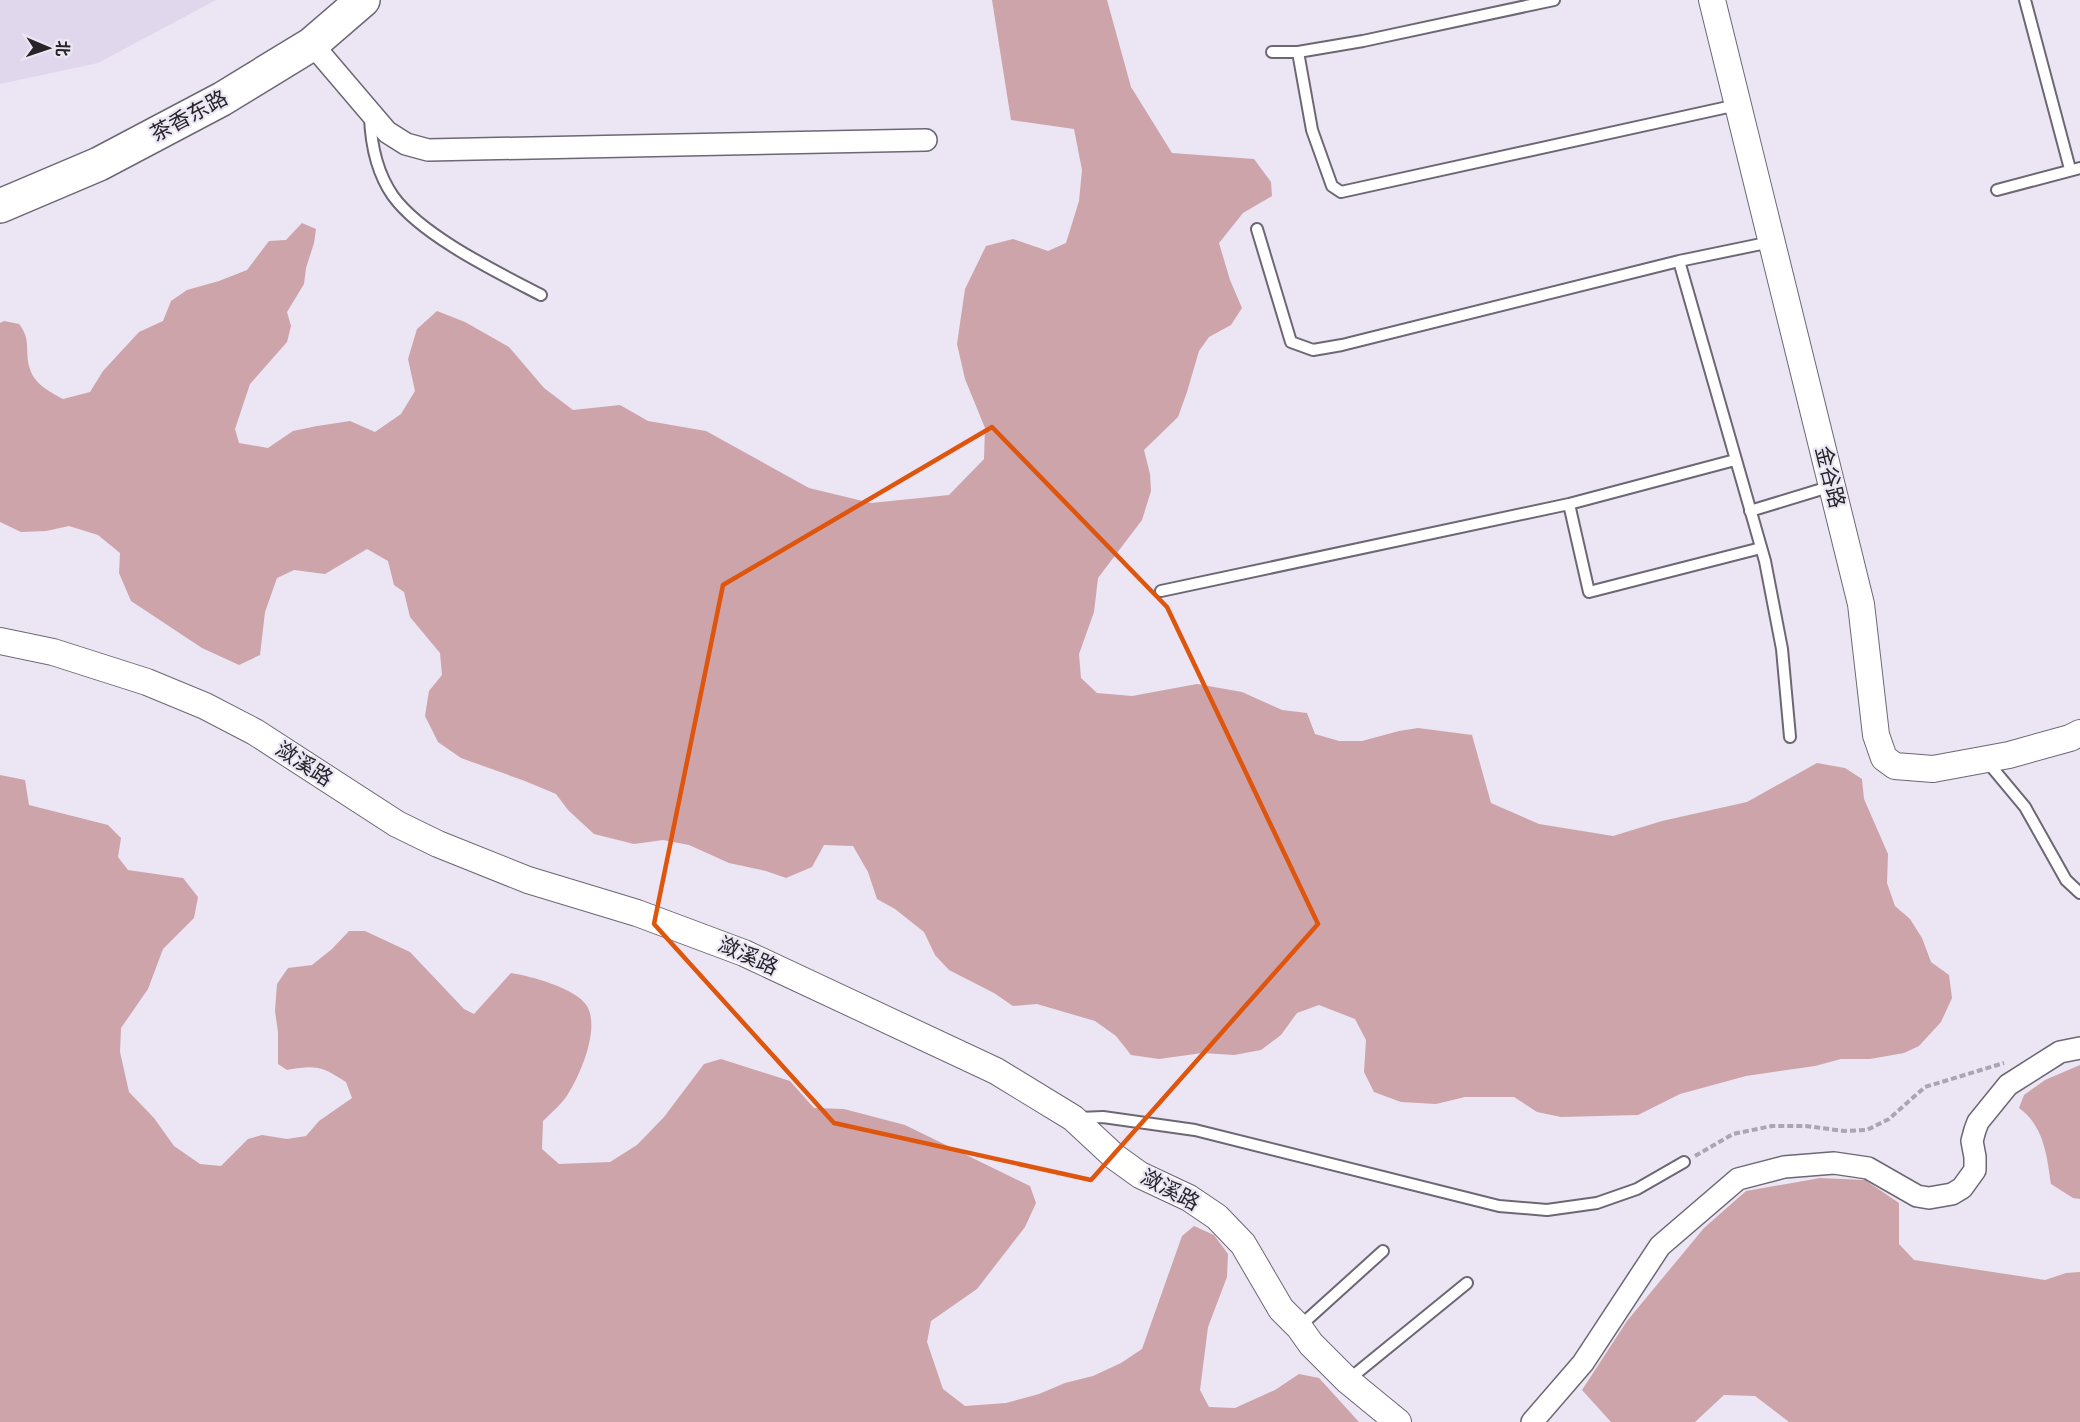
<svg xmlns="http://www.w3.org/2000/svg" width="2080" height="1422" viewBox="0 0 2080 1422" font-family="Signika,'Noto Sans SC',sans-serif">
<style>
.built{fill:#e0d7ed}
.forest{fill:#cda4a9}
.lines{fill:none;stroke-linecap:round;stroke-linejoin:round}
.service-casing{stroke:#6d6774;stroke-width:14}
.minor-casing{stroke:#6d6774;stroke-width:24}
.tertiary-casing{stroke:#6d6774;stroke-width:28}
.primary-casing{stroke:#6d6774;stroke-width:36}
.path{stroke:#aaa5b1;stroke-width:4;stroke-dasharray:6 3;stroke-linecap:butt}
.service{stroke:#fff;stroke-width:10}
.minor{stroke:#fff;stroke-width:21}
.tertiary{stroke:#fff;stroke-width:26}
.primary{stroke:#fff;stroke-width:33}
.marked{fill:none;stroke:#de560d;stroke-width:4.5;stroke-linejoin:round}
.labels{text-anchor:middle;dominant-baseline:central;stroke-width:4.5;stroke-linejoin:round;paint-order:stroke}
.street-label{font-size:21px;fill:#262329;stroke:#ebe5f4}
</style>
<rect width="100%" height="100%" fill="#ebe5f4"/>
<path class="built" d="M0 0H216L98 63 0 84Z"/>
<path class="forest" d="M992 0H1107L1131 87 1172 153 1254 159 1271 182 1272 196 1243 213 1219 243 1230 280 1242 308 1231 325 1209 337 1199 351 1187 392 1178 417 1144 450 1150 474 1151 491 1142 520 1098 578 1094 612 1079 654 1081 678 1097 693 1132 696 1197 684 1242 692 1282 710 1307 713 1315 734 1339 741H1362L1399 731 1418 728 1472 735 1491 803 1539 824 1613 836 1662 821 1747 802 1817 763 1845 768 1862 779 1864 799 1888 854 1887 883 1895 906 1910 919 1922 938 1931 962 1949 975 1952 998 1941 1022 1919 1046 1904 1053 1870 1059H1841L1815 1066 1746 1076 1680 1094 1638 1115 1561 1117 1537 1112 1514 1097H1465L1436 1104 1401 1102 1374 1092 1364 1072 1366 1040 1355 1019 1319 1005 1297 1013 1281 1035 1261 1050 1234 1055 1202 1053 1159 1059 1131 1055 1116 1036 1095 1021 1037 1004 1013 1006 994 993 949 970 935 955 924 932 895 909 877 899 868 872 853 846 824 845 812 867 786 878 766 871 729 863 689 845 663 840 634 844 594 834 568 810 556 794 525 781 461 758 438 742 425 716 429 691 442 675 440 653 410 617 404 592 394 585 388 561 367 549 325 574 294 570 277 578 265 612 260 655 239 665 202 648 131 601 119 573 120 553 98 535 69 526 46 531 21 532 0 522V323L4 321 19 324C31 339 25 349 29 366 33 383 48 391 63 399L90 392 103 371 139 332 163 321 171 301 187 290 219 281 247 270 269 241 286 240 302 223 316 229 314 243 306 268 304 284 287 312 291 326 287 342 250 384 235 429 239 443 268 448 293 431 317 426 350 421 375 432 401 414 415 391 408 359 417 329 437 311 465 322 509 347 544 388 573 410 620 405 648 421 706 431 809 488 871 503 949 495 984 459 985 428 965 379 957 344 965 289 986 246 1013 239 1048 251 1066 243 1079 201 1082 170 1074 129 1011 120Z
M0 775 25 780 29 805 108 825 121 838 118 857 128 870 183 878 198 897 194 918 163 949 148 989 121 1028 120 1052 129 1092 154 1118 174 1146 200 1164 221 1166 248 1139 262 1135 287 1139 306 1136 319 1121 352 1098 346 1082C321 1066 316 1065 287 1070L278 1064V1032L275 1011 277 984 288 968 312 965 332 949 349 931H365L410 952 464 1009 474 1014 511 973C530 976 576 988 587 1006 600 1029 581 1073 568 1094 562 1104 551 1113 543 1121L542 1149 559 1164 610 1162 637 1145 664 1117 704 1064 721 1059 790 1081 814 1108 844 1109 905 1125 1030 1186 1036 1203 1025 1227 977 1289 931 1321 927 1342 943 1389 965 1406 1006 1403 1039 1394 1065 1383 1093 1376 1121 1363 1142 1349 1182 1236 1194 1226 1214 1235 1228 1254 1227 1277 1208 1327 1200 1390 1209 1407 1235 1408 1275 1390 1299 1374 1319 1378 1359 1422H0Z
M2080 1065V1199L2073 1198 2051 1184C2047 1156 2044 1126 2019 1108L2024 1095 2045 1080Z
M1820 1178 1865 1180 1899 1203V1244L1914 1260 2045 1280 2066 1273 2080 1272V1422H1789L1755 1396 1724 1395 1695 1422H1611L1582 1390 1627 1321 1704 1228 1746 1191Z"/>
<g class="lines">
<g class="service-casing">
<path id="service" d="M2025 0 2070 169
M1272 52H1298L1363 41 1554 0
M1298 52 1312 130 1332 186 1341 192 1737 105
M370 117C371 144 377 173 393 196 422 236 497 272 541 295
M1997 190 2080 168
M1257 229 1291 342 1313 350 1342 345 1679 261 1771 242
M1679 261 1765 561 1782 649 1790 737
M1569 504 1589 592 1761 548
M1750 511 1832 486
M1161 591 1569 504 1735 460
M1985 759 2025 807 2066 880 2080 893
M1079 1118 1103 1117 1195 1130 1499 1206 1547 1210 1597 1203 1637 1189 1684 1162
M1299 1327 1383 1251
M1348 1380 1467 1283"/>
</g>
<g class="minor-casing">
<path id="minor" d="M312 44 387 132 406 144 428 150 926 140
M1532 1422 1583 1363 1660 1246 1738 1179 1784 1167 1834 1163 1868 1168 1917 1196 1929 1198 1952 1194 1962 1188 1975 1170V1157L1972 1141 1975 1130 1978 1122 2008 1085 2060 1052 2080 1048"/>
</g>
<g class="tertiary-casing">
<path id="tertiary" d="M1712 0 1861 604 1876 735 1884 758 1895 766 1933 769 2009 755 2070 738 2080 733
M0 641 53 652 147 682 205 706 255 732 397 824 438 844 528 880 637 913 744 953 996 1071 1073 1118 1115 1157 1140 1175 1189 1198 1217 1217 1243 1244 1281 1309 1299 1327 1311 1344 1348 1381 1398 1422"/>
</g>
<g class="primary-casing">
<path id="primary" d="M0 206 99 164 222 99 312 44 363 0"/>
</g>
<path class="path" d="M1695 1156 1733 1134 1772 1126H1806L1844 1131 1867 1130 1889 1119 1925 1087 2004 1063"/>
<use href="#service" class="service"/>
<use href="#minor" class="minor"/>
<use href="#tertiary" class="tertiary"/>
<use href="#primary" class="primary"/>
</g>
<path class="marked" d="M992 427 1167 607 1318 924 1091 1180 834 1123 654 924 723 585Z"/>
<g class="labels">
<g class="street-label">
<text transform="translate(189 116) rotate(-28)">茶香东路</text>
<text transform="translate(1830 477) rotate(76)">金谷路</text>
<text transform="translate(304 764) rotate(33)">潋溪路</text>
<text transform="translate(748 956) rotate(24)">潋溪路</text>
<text transform="translate(1170 1190) rotate(28)">潋溪路</text>
</g>
</g>
<g transform="translate(48 48) rotate(92)" stroke="#ebe5f4" stroke-width="4.5" paint-order="stroke">
<path d="M0-4.5L10 22L0 15L-10 22Z" fill="#262329"/>
<text y="-9" font-size="16" font-weight="bold" text-anchor="middle" fill="#262329">北</text>
</g>
</svg>
